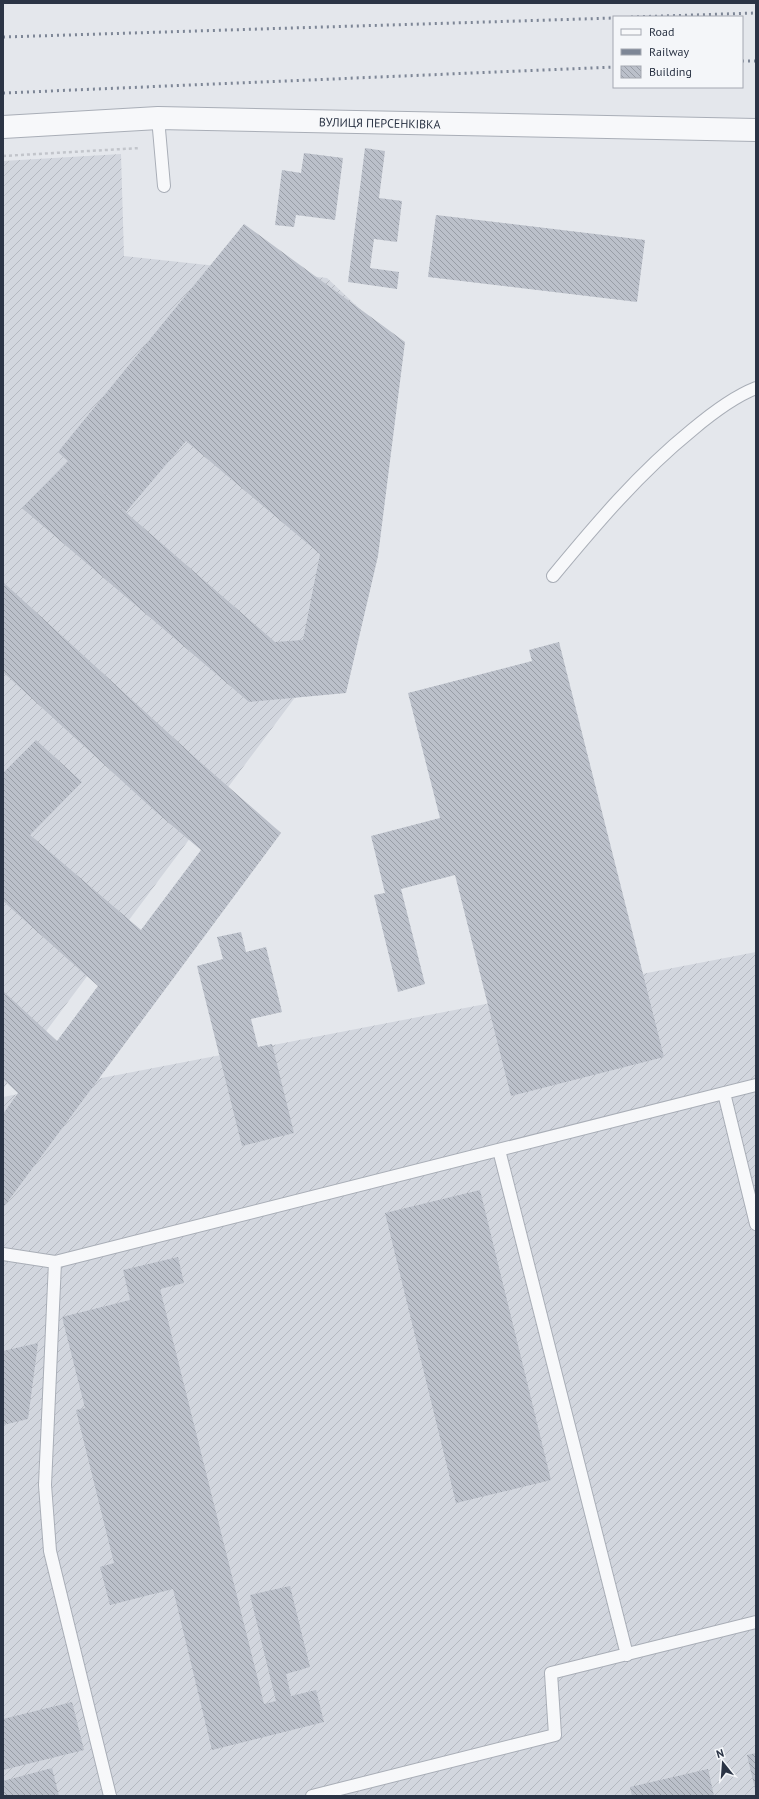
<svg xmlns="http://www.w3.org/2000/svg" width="759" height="1799" viewBox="0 0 759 1799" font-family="'PT Sans',sans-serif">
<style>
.industrial{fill:url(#industrial-furrows)}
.building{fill:url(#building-back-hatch);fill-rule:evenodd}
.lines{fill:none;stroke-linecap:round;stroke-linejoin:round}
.lane-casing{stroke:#a9aeb7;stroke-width:14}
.street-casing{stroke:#a9aeb7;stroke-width:24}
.path{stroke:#c2c5cb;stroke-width:2.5;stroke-dasharray:3 3;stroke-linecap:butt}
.lane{stroke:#f7f8fa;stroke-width:12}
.street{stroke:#f7f8fa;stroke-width:22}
.rail{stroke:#7d8696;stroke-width:3;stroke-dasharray:2 4;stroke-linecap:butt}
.labels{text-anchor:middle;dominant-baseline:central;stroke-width:4;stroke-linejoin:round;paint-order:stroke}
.street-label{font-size:12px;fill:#2b3445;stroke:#f4f6f9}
</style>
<defs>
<pattern id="industrial-furrows" width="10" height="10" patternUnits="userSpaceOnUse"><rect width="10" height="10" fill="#d2d6de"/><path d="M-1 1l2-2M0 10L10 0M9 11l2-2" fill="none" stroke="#b4b8c0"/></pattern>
<pattern id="building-back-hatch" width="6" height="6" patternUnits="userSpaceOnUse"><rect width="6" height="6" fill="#bbc0ca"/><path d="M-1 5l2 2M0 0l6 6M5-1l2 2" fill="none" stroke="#989da6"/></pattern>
</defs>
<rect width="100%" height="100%" fill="#e4e7ec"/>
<path class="industrial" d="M121 154 124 256 327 278 361 310 308 680 3 1089V161Z
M756 952V1796H3V1097Z"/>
<path class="building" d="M365 148 385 151 379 198 402 201 397 242 374 239 370 268 399 272 397 289 348 282Z
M304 153 343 158 335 220 296 215 294 227 275 225 282 170 301 173Z
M436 215 645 240 637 302 428 277Z
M244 224 405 342 378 556 346 693 249 702 22 508 68 461 58 452ZM186 441 320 554 303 640 275 642 77 470 126 512Z
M3 582 200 762 281 833 3 1208V1114L18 1093 3 1079V991L57 1041 98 986 3 901V773L36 740 82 782 30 835 141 930 201 850 155 811 3 672Z
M559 642 664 1057 511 1096 455 875 401 889 425 984 398 992 374 895 385 893 371 836 440 818 408 693 532 661 529 650Z
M241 932 246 952 266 947 282 1012 251 1019 258 1047 272 1044 294 1133 242 1146 197 966 223 959 217 937Z
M480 1190 551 1480 456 1503 385 1213Z
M178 1257 184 1283 160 1289 264 1704 276 1701 250 1595 290 1586 310 1667 286 1674 291 1696 316 1690 324 1722 212 1750 173 1589 110 1605 100 1567 114 1563 76 1410 85 1408 62 1317 130 1300 123 1270Z
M38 1343 28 1419 3 1425V1351Z
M72 1702 84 1750 3 1770V1719Z
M756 1753V1789H755L747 1755Z
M52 1768 59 1796H3V1781Z
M708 1769 714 1796H632L630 1787Z"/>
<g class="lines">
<g class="lane-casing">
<path id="lane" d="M158 118 164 186
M553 576C596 524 639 473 692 430 711 414 733 397 756 388
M724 1093 756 1085
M499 1150 627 1655
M3 1254 55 1262 724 1093 756 1224
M55 1262 45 1485 50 1551 110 1796
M312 1796 555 1735 551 1673 756 1622"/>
</g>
<g class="street-casing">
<g id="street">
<path id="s1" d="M3 127 158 118 756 130"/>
</g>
</g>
<path class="path" d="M3 156 140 148"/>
<use href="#lane" class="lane"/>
<use href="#street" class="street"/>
<path class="rail" d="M631 17 756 13
M3 37 614 18
M742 61H756
M3 93 614 67"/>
</g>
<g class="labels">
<g class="street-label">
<text stroke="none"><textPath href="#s1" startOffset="377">ВУЛИЦЯ ПЕРСЕНКІВКА</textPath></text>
</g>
</g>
<rect width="759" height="1799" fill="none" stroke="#2b3445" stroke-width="8"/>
<rect x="613" y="16" width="130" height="72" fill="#f4f6f9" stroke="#a4a8b1"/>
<rect x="621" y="29" width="20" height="6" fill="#f7f8fa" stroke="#a4a8b1"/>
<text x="649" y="36" font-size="12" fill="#2b3445">Road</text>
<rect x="621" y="49" width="20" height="6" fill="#7d8696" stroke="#a4a8b1"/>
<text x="649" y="56" font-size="12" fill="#2b3445">Railway</text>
<rect x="621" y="66" width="20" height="12" fill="url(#building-back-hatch)" stroke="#a4a8b1"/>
<text x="649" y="76" font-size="12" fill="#2b3445">Building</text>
<g transform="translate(723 1763) rotate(343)" stroke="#f4f6f9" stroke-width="3" paint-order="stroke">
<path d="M0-3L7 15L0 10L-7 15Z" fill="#2b3445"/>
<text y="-6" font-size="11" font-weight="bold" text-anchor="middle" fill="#2b3445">N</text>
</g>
</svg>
